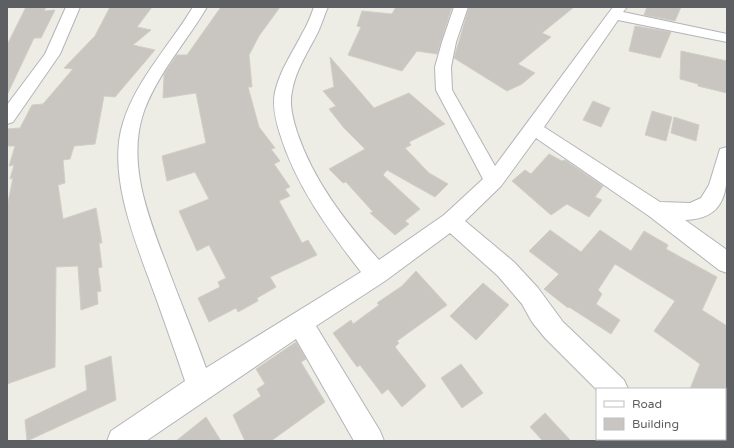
<svg xmlns="http://www.w3.org/2000/svg" width="734" height="448" viewBox="0 0 734 448" font-family="'Varela Round',sans-serif">
<style>
.building{fill:#c9c6c1;stroke:#d1cec4}
.lines{fill:none;stroke-linecap:round;stroke-linejoin:round}
.minor-casing{stroke:#b2b4b8;stroke-width:2}
.minor{fill:#fff;fill-rule:evenodd}
</style>
<rect width="100%" height="100%" fill="#edece5"/>
<path class="building" d="M26 7H46L44 11 55 10 41 38H34L7 95V45Z
M110 7H152L137 27 151 30 133 45 155 50 115 97 104 96 95 144 74 146 70 159 63 160 65 183 58 185 63 219 96 208 102 243H99L102 267 98 268 101 291 97 292 98 304 81 310 78 266 56 267 55 367 7 384V207L13 178 10 179 14 165 9 166 15 146H7V129L20 128 32 105 43 104 73 69 64 68 95 36Z
M221 7H280L259 36 249 55 252 87H248L259 127 275 148 271 149 280 161 274 164 290 187 285 189 290 196 279 201 302 243 308 240 317 255 270 277 276 287 257 298 258 301 238 312 236 308 209 322 198 298 220 287 218 282 226 278 209 245 197 251 179 211 209 199 195 172 167 181 162 156 206 143 196 93 163 98 164 75 166 71 177 55H187Z
M396 7H452L437 54 417 51 402 71 348 55 361 27 357 26 362 11 392 14Z
M469 7H574L542 33 551 37 518 64 535 73 522 84 507 91 454 58Z
M647 7H681L675 21 644 15Z
M635 26 671 32 660 58 629 51Z
M681 51 727 61V93L698 86V84L680 79Z
M330 57 374 108 409 93 445 124 409 142 411 145 405 148 429 173 448 184 435 197 387 170 383 175 420 209 405 221 409 224 395 235 370 213 373 212 346 182 343 183 329 169 365 149 344 128 329 109 336 106 323 91 334 87Z
M593 101 610 108 601 127 583 120Z
M652 111 672 117 666 141 645 135Z
M674 117 699 125 696 141 671 133Z
M549 154 562 161 565 160 603 186 595 197 602 200 589 217 567 204 551 215 512 181 525 170 531 174Z
M550 230 581 252 600 230 631 251 644 231 668 245 666 249 717 277 702 310 727 326V389H690L700 364 654 331 675 301 615 264 598 290 602 294 596 304 620 320 611 334 569 307 568 308 544 289 559 274 529 251Z
M416 271 447 305 397 341 399 343 395 347 426 386 402 407 388 389 382 394 360 365 357 367 333 333 351 320 353 324 379 305 377 303 402 286Z
M483 283 509 305 476 340 450 316Z
M296 342 306 359 301 362 325 402 271 441H245L233 415 261 396 257 389 265 384 256 369Z
M111 356 116 400 27 441 25 420 87 390 85 366Z
M461 364 483 393 462 408 441 378Z
M545 413 571 441H543L530 427Z
M206 417 221 441H176Z"/>
<g class="lines">
<g class="minor-casing">
<path id="minor" d="M66 7H80L60 54 13 122 7 124V105L45 54Z
M193 7H207C187 41 158 73 144 111 125 165 151 223 170 274 182 306 195 337 206 368L361 272C328 229 296 186 280 134 276 121 272 106 275 92 280 70 293 52 303 32 308 24 311 15 314 7H328C324 15 322 24 318 32 308 52 296 69 292 91 289 105 293 119 297 132 314 182 345 221 379 260L444 215 483 179 436 90 435 67 442 42 454 7H468L456 42 451 67 452 90 495 166 613 7H627L623 12 727 34V42L618 20 544 127 660 202 690 203 701 198 709 185 720 149 727 147C727 181 732 219 685 220L727 250V273L719 270 649 216 536 138 501 186 465 221 514 262 538 288 563 322 624 380 628 389 597 390 545 338 532 322 522 304 498 276 450 233 385 281 316 326 380 431 384 441H354L296 339 146 441H107L111 431 185 381C176 354 166 326 156 298 138 248 106 176 123 123 136 80 170 45 193 7Z
M652 439H681L682 441H653Z"/>
</g>
<use href="#minor" class="minor"/>
</g>
<rect width="734" height="448" fill="none" stroke="#5d5f63" stroke-width="16"/>
<rect x="596" y="388" width="130" height="52" fill="#ffffff" stroke="#bebfc1"/>
<rect x="604" y="401" width="20" height="6" fill="#ffffff" stroke="#bebfc1"/>
<text x="632" y="408" font-size="12" fill="#5d5f63">Road</text>
<rect x="604" y="418" width="20" height="12" fill="#c9c6c1" stroke="#bebfc1"/>
<text x="632" y="428" font-size="12" fill="#5d5f63">Building</text>
</svg>
